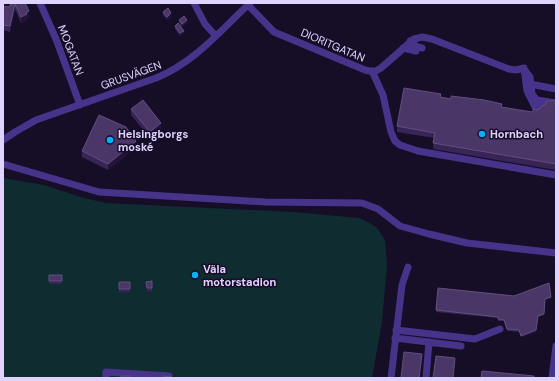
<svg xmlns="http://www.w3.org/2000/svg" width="559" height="381" viewBox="0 0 559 381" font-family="'DM Sans',sans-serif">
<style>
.green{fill:#0f2c31}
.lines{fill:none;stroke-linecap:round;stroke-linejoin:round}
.minor{stroke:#48338a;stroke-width:7}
.wall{fill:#382456}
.shaded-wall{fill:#23133b}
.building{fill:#4a3768;stroke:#614f80}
.poi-dot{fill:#00b1fd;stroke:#160d27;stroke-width:1.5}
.labels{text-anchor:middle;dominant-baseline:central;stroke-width:3;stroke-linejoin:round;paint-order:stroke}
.street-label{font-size:11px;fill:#e0d2ff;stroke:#160d27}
.poi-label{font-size:11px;font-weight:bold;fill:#e0d2ff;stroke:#160d27;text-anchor:start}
</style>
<rect width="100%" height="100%" fill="#160d27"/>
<path class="green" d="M3 178 44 185 84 198 106 203 293 212 359 218 370 223 377 228 385 240 387 266 382 322 372 378H3Z"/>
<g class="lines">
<path class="minor" d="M40 3 56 39 80 105
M194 3 205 24 215 35
M248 5 274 32 365 70 374 72 381 68 414 39 422 37 432 39 509 69 516 70 524 68
M410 41 417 47 422 48
M403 48 416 51
M524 68 527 91 537 111
M524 69 530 77 532 94 542 107
M372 71 383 95 391 132 395 141 400 145 418 151 556 175
M530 84 556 89
M537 100 556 103
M3 140 15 132 36 120 156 78C194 63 221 30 250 3
M3 164 99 192 265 202 362 203 378 209 400 226 429 234 467 243 556 253
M396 330 475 339 500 329
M395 338 461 346
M106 378V372L169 376
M391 378 402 285 408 267
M426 378 429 342
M552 378 556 346"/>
</g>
<path class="wall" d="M10 3H25L29 17 27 18V20L21 23 15 9 10 32 3 30V6L9 7Z
M163 12 171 16 167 20 163 15Z
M179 20 187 23 182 27 179 23Z
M175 26 184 33 180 36 175 29Z
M441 97 532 112 536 110 540 109 556 101V170L433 149 434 138 397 132V126Z
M131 109 161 129 150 138 131 115Z
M136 147 108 170 82 157V151Z
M49 275H62V284H49Z
M152 281V291H147L146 282Z
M119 282H130V292H119Z
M438 288 514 296 551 298 545 300 544 315 538 317 536 332 521 337 519 332 507 331 504 321H498V318L436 312Z"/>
<path class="shaded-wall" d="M15 4V9L10 32V26Z
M29 11V17L27 18V20L21 23V17L26 12Z
M171 13V16L167 20V17Z
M187 20V23L182 27V24Z
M184 31V33L180 36V33Z
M161 123V129L150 138V132Z
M136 141V147L108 170V164Z
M551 297V298L545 300 544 315 538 317 536 332 521 337V336L538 316 545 299Z"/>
<path class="building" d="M11 3H25L29 11 26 12 27 14 21 17 15 4 10 26 3 25V6L9 7 10 5 12 4Z
M168 8 171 13 167 17 163 12Z
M184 16 187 20 182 24 179 20Z
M178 23 184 31 180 33 175 26Z
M404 88 441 94 440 97 451 99V96L484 100 502 104 501 107 532 112 534 109 536 110 540 109 542 106 545 105 547 101H556V164L433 143 435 133 397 126Z
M143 100 161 123 150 132 131 109Z
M99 115 126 127 136 141 108 164 82 151Z
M49 275H62V281H49Z
M152 281V288H147L146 282Z
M119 282H130V289H119Z
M549 283 551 297 545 299 544 314 538 316 536 330 521 336 519 330 507 329 504 320 498 319V317L436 310 438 288 514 296Z
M404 352 422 354 419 378H401Z
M436 356 455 358 453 378H433Z
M482 371 534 376V378H481Z
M121 376H130L129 378H121Z
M163 376 172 377V378H163Z"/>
<g class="poi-dot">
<circle cx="482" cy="134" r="4"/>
<circle cx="110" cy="140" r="4"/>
<circle cx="195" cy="275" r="4"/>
</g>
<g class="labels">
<g class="street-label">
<text transform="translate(333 45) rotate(23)">DIORITGATAN</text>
<text transform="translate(71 50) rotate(69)">MOGATAN</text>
<text transform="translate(131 75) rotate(-20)">GRUSVÄGEN</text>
</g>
<g class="poi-label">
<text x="118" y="134">Helsingborgs<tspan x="118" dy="13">moské</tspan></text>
<text x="490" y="134">Hornbach</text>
<text x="203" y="269">Väla<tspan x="203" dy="13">motorstadion</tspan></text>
</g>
</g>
<rect width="559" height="381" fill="none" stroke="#e0d2ff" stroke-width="8"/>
</svg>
